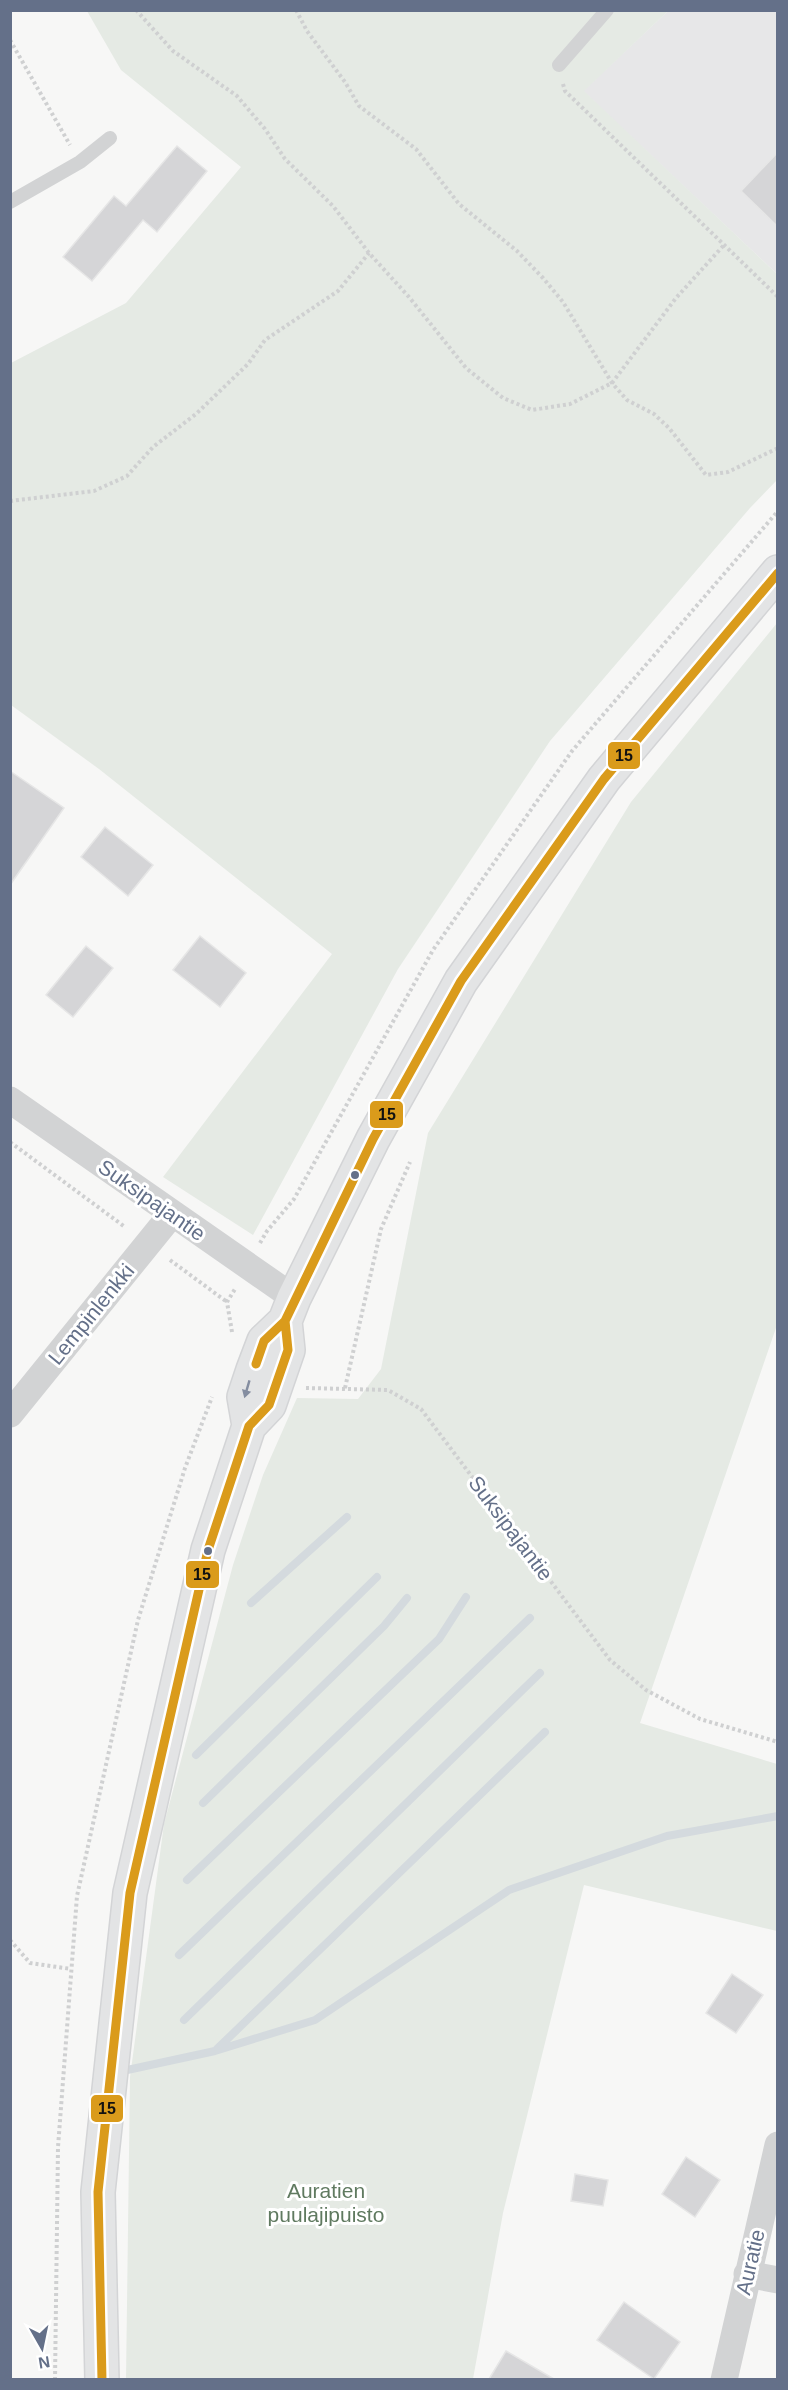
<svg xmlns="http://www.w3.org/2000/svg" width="788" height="2390" viewBox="0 0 788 2390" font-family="Helvetica,sans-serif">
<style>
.built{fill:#e7e7e8}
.green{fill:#e5eae4}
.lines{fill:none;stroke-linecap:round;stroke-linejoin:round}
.stream{stroke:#d4dade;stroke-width:8}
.building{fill:#d5d5d7;stroke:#e6e6e6;stroke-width:1.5}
.secondary-casing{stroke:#d3d4d6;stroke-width:36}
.path{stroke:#cfd0d1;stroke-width:4;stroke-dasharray:3 3;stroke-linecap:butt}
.lane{stroke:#d2d3d4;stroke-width:14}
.street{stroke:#d2d3d4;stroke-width:27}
.secondary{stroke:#e3e4e5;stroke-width:33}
.bus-1-casing{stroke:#fff;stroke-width:14}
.bus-1{stroke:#da9b1b;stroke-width:9}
.oneway{fill:#848da0}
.bus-dot{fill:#647089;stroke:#fff;stroke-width:2}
.labels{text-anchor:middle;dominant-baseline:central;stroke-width:6;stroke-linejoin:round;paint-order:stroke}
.street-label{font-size:21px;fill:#647089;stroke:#fff}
.park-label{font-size:21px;fill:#607a60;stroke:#fff}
.line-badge{stroke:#fff;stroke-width:2}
.pale-badge-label{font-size:16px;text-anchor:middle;font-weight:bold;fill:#111}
</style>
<rect width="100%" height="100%" fill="#f7f7f6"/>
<path class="built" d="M668 11H777V274L583 91Z"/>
<path class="green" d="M87 11H668L584 91 777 274V480L750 508 550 741 398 969 253 1235 163 1177 332 954 99 769 11 705V363L126 303 241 167 121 70Z
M777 623V1325L640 1723 777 1764V1931L584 1885 503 2213 473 2379H126L130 2077 164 1824 233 1565 263 1475 297 1398 358 1399 381 1369 428 1133 631 802Z"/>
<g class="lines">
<path class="stream" d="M251 1603 347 1517
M196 1755 377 1577
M203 1803 384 1626 407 1598
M187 1880 439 1639 466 1597
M179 1955 530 1618
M184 2020 540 1673
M217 2049 545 1732
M118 2072 215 2051 315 2020 509 1890 667 1836 778 1816"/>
</g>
<path class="building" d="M177 146 207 171 157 232 143 220 92 281 63 257 114 196 126 206Z
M777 153V226L741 191Z
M10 771 64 808 10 885Z
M105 827 153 865 128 896 81 857Z
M200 936 246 973 220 1007 173 970Z
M86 946 113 968 73 1017 46 995Z
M732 1974 763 1995 736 2033 706 2013Z
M686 2157 720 2180 695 2217 662 2194Z
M575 2174 608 2180 603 2206 571 2201Z
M624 2302 680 2342 654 2379 597 2340Z
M506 2351 554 2379H489Z"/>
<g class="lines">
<g class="secondary-casing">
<path id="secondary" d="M249 1426 244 1397 253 1370 264 1341 285 1321 294 1298 373 1139 461 981 604 779 778 572
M102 2380 98 2192 130 1893 208 1550 249 1426 269 1405 288 1350 285 1321"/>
</g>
<path class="path" d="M136 10 173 51 237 96 265 129 285 159 333 206 369 253 409 297 466 368 503 398 532 410 570 404 612 383 676 298 724 245
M296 10 307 31 345 82 359 106 416 149 459 204 517 251 543 278 563 302 612 383 627 400 654 414 669 428 706 475 728 472 778 448
M10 40 70 145
M563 84 565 91 778 297
M10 501 94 491 127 476 153 447 196 414 248 364 265 340 338 291 369 253
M10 1142 125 1227
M260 1243 267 1231 294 1199 433 950 572 751 778 511
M170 1260 227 1302
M232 1332 227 1302 235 1289
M306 1388 388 1390 421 1409 610 1660 646 1690 700 1719 778 1742
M345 1388 381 1229 410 1162
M10 1940 30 1963 71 1969
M55 2380 58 2147 77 1896 138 1620 185 1468 212 1397"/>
<path class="lane" d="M559 65 607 10
M10 202 80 162 110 138"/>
<path class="street" d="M10 1100 294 1298
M10 1414 172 1214
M747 2274 778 2280
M724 2380 778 2145"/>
<use href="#secondary" class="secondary"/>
<g class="bus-1-casing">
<path id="bus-1" d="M256 1364 264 1341 285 1321 373 1139 461 981 604 779 778 573
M102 2380 98 2192 130 1893 208 1550 249 1426 269 1405 288 1350 285 1321"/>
</g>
<use href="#bus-1" class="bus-1"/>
</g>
<defs><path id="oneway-solid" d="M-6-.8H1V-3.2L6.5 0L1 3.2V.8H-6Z" transform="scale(1.5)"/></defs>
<use class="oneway" href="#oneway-solid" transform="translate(247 1389) rotate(106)"/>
<g class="bus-dot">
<circle cx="355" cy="1175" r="5"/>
<circle cx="208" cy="1551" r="5"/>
</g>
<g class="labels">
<g class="street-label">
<text transform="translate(152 1200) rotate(35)">Suksipajantie</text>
<text transform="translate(91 1314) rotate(-51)">Lempinlenkki</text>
<text transform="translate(511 1528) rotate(53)">Suksipajantie</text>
<text transform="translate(750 2262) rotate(-77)">Auratie</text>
</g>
<g class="park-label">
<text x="326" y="2190">Auratien<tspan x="326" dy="24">puulajipuisto</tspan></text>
</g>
</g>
<g class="line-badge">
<rect x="607" y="741" width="34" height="29" rx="6" fill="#da9b1b"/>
<rect x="369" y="1100" width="35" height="29" rx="6" fill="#da9b1b"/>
<rect x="185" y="1560" width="35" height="29" rx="6" fill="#da9b1b"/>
<rect x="90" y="2094" width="34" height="29" rx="6" fill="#da9b1b"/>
</g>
<g class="pale-badge-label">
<text x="624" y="761">15</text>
<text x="387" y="1120">15</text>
<text x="202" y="1580">15</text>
<text x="107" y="2114">15</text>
</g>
<rect width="788" height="2390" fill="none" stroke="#647089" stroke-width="24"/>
<g transform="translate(42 2348) rotate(171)" stroke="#ffffff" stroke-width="4.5" paint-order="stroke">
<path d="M0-4.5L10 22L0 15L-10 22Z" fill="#647089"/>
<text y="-9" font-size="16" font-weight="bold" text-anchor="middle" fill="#647089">N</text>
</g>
</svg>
